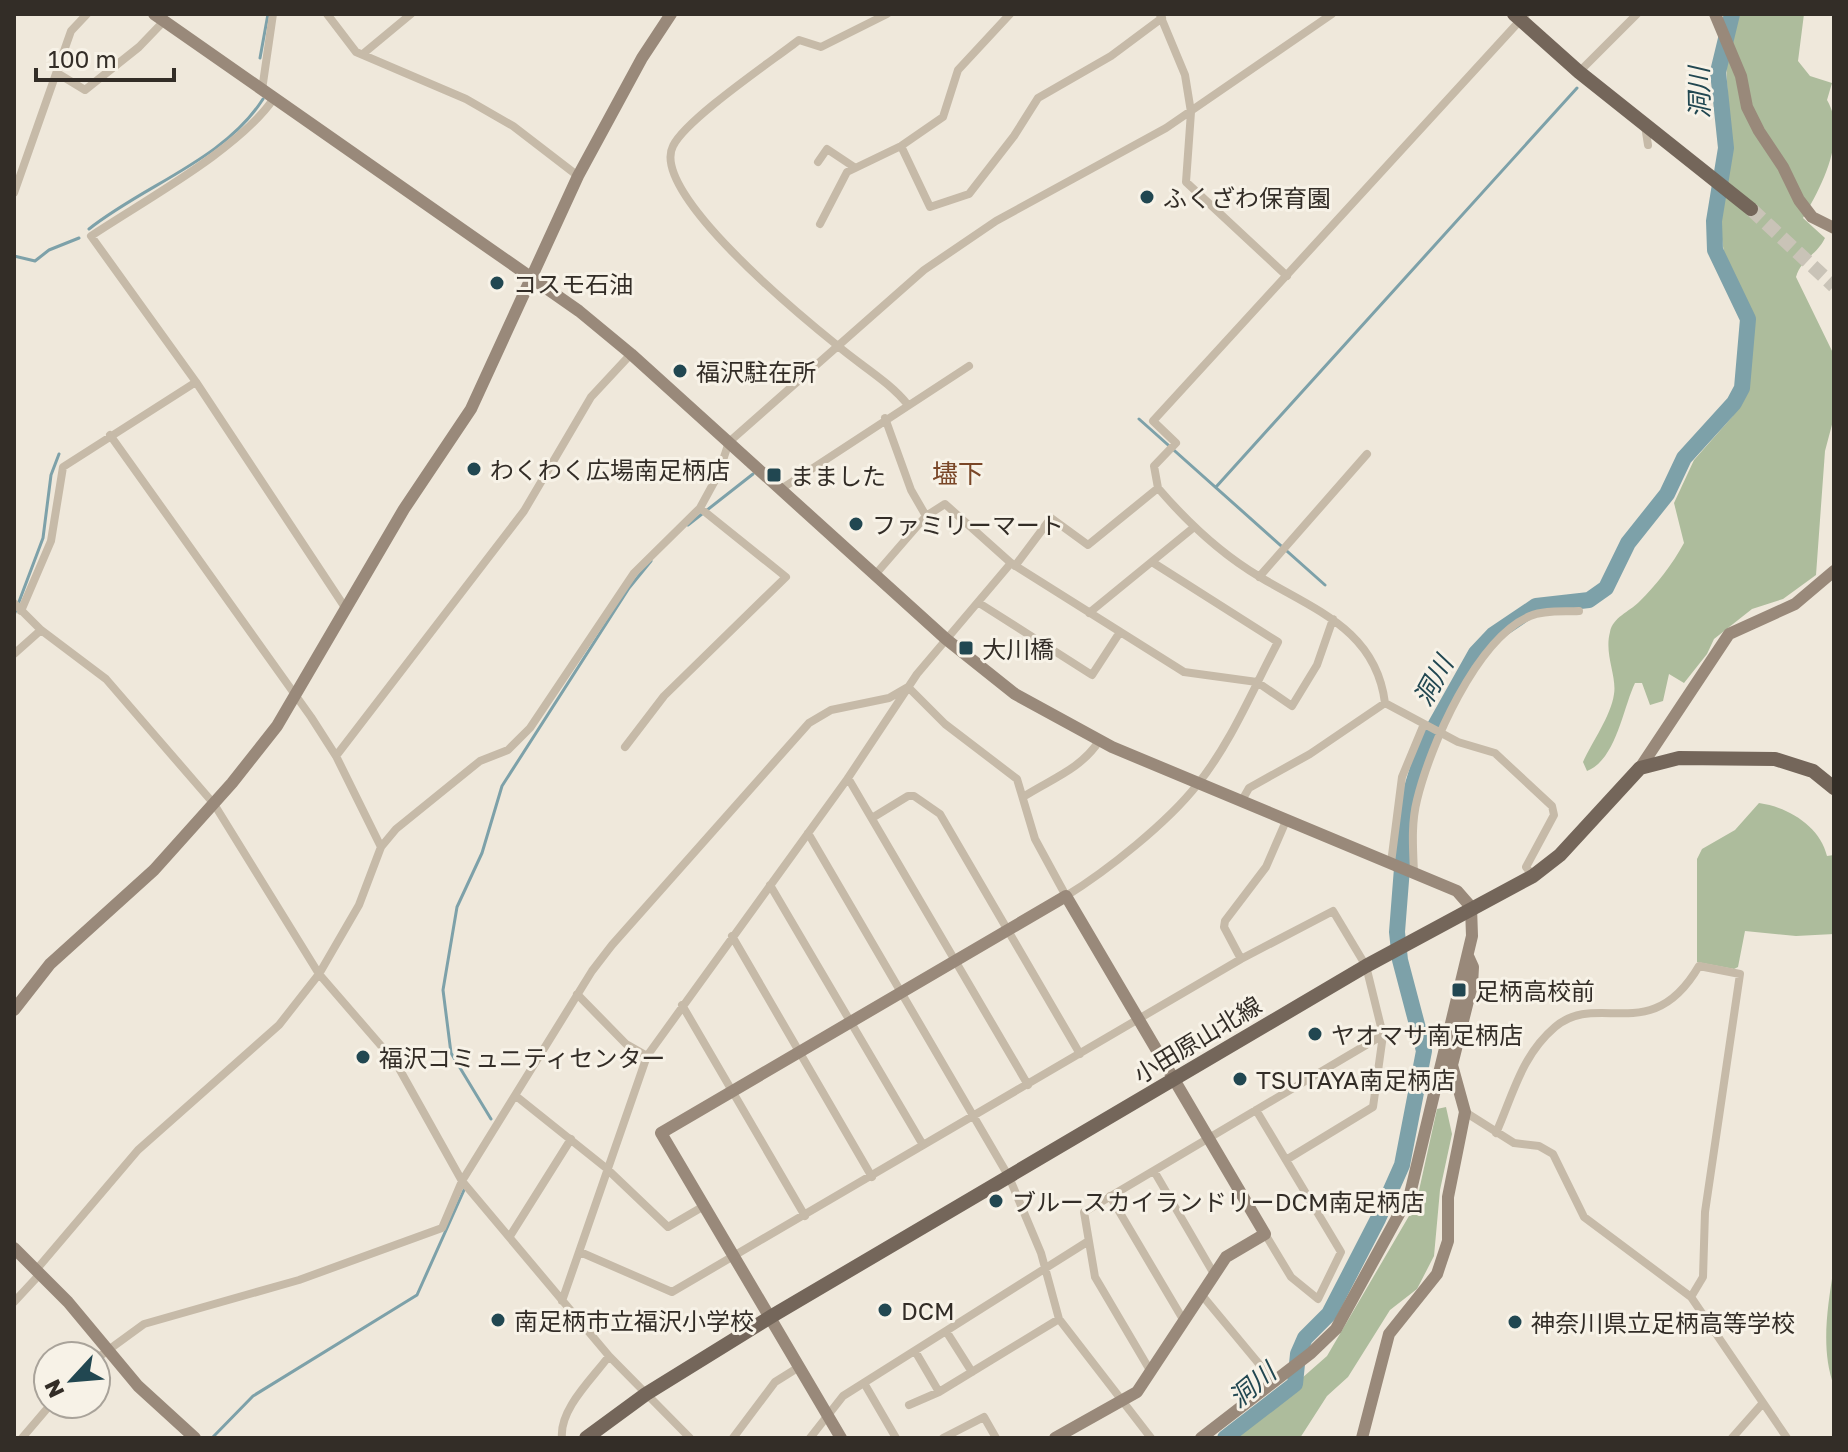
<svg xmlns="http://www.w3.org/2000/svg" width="1848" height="1452" viewBox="0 0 1848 1452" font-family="'Golos Text','Noto Sans JP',sans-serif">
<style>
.green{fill:#adbc9c}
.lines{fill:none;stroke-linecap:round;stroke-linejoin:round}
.stream{stroke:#7da1a9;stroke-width:3}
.river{stroke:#7da1a9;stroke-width:16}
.primary-tunnel{stroke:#c9c3b7;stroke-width:14;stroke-dasharray:14 7;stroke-linecap:butt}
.street{stroke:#c6baa8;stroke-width:8}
.secondary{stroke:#99897a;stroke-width:12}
.primary{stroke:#74665a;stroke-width:14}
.poi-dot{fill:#214751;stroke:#f7f2e7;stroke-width:3}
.labels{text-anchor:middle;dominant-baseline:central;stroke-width:6;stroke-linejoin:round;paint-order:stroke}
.poi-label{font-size:24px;fill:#332d27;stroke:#f7f2e7;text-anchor:start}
.street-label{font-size:24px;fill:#332d27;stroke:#f7f2e7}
.water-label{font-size:26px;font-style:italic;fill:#214751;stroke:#f7f2e7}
.neighbourhood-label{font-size:26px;fill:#7a4728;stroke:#f7f2e7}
</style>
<rect width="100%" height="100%" fill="#efe8db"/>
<path class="green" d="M1738 14H1804L1798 61 1810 76 1832 83 1827 100C1848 136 1822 186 1803 218L1825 238C1817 255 1801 259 1796 277L1833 353 1834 417 1825 451 1816 575 1783 599 1752 609 1714 639 1707 654 1684 683 1669 674 1663 701 1650 705 1642 683H1635C1623 708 1616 760 1587 771L1583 762C1592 742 1611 716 1614 694 1617 676 1604 654 1610 632 1613 617 1629 612 1639 602 1657 584 1672 565 1684 543L1674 503 1694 460 1732 417 1745 397 1750 380 1753 313 1725 259 1720 227 1731 157 1726 63Z
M1759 803C1788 807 1820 826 1827 856L1834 855V934L1796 936 1745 931 1738 967 1734 969 1697 962V859L1702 849 1735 830Z
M1446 1107 1452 1134 1440 1190 1434 1256 1417 1289 1390 1310 1348 1377 1327 1396 1300 1438H1234L1327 1356 1416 1204 1437 1109Z
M1834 1266V1386C1820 1348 1828 1305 1834 1266Z"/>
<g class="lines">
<path class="stream" d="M260 58 268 14
M89 229C144 185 224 160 263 99
M14 256 35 261 49 250 79 238
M1139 419 1325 585
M1216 487 1577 88
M688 525 753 474
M14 615 43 538 51 475 59 454
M491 1119 451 1053 443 990 457 907 482 853 502 786 629 588 651 561
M212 1438 253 1396 417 1295 464 1190"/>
<path class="river" d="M1225 1438 1295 1384 1298 1354 1305 1338 1329 1314 1378 1219 1402 1165 1424 1051 1400 960 1397 932 1407 804 1426 742 1476 653 1493 635 1536 606 1589 600 1606 588 1628 543 1667 494 1684 458 1734 403 1742 388 1748 319 1715 250 1714 221 1726 148 1718 72 1732 14"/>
<path class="primary-tunnel" d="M1751 209 1834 286"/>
<path class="street" d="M327 14 356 52 466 99 513 126 578 176
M887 14 821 47 799 40C772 61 686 119 673 146 649 192 802 317 838 346 860 365 890 382 908 405
M1160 15 1185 75 1191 112 1186 182 1287 276
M364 53 411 14
M1579 72 1637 14
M57 73 85 90 139 47 164 21
M262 90 273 14
M274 98C240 149 143 201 91 236L196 382 346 609
M1645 126 1648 145
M901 146 930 207 969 194 1014 136 1038 98 1111 56 1162 18
M818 162 827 149 854 167
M14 193 71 31 87 14
M820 224 847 172 901 146 943 117 958 70 1010 14
M885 418 911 490 926 516
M110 435 311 717 336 756 381 847
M1158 488 1154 466 1176 443 1153 421 1526 14
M781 489 969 366
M1015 566 1051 518 1088 545 1158 488C1188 523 1221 554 1260 577 1315 610 1376 630 1385 703
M874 576 926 516 945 504 1011 563 1184 672 1257 682 1292 706 1317 665 1333 619
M1259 577 1367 454
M14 603 41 630 106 679 214 804 319 974 396 1063 462 1181 609 1356 690 1438
M979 603 1092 675 1120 632
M21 611 51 541 63 467 196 382
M1089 613 1193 528
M14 654 41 630
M1385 703 1458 742 1495 753 1552 806 1554 815 1526 867 1533 876
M625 747 664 696 786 577 700 508
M336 756 524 511 591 397 631 354
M848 778 1028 1085
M1023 797C1051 779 1081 769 1099 741
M1241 802 1249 788 1310 754 1385 703
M872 818 908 796H914L940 814 1080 1054
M808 833 1009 1177 1041 1253 1059 1319 1151 1438
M1391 863 1402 777 1424 724
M1414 873C1413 848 1411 824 1417 800 1430 746 1476 639 1530 616 1545 610 1563 612 1579 611
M770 885 923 1145
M732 936 872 1177
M1241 959 1224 927 1225 921 1266 867 1286 821
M577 994 626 1044 647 1056
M682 1005 805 1216
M516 1096 606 1168 668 1227 704 1206
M1256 1110 1341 1252 1318 1299 1291 1277 1265 1234
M1465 1112 1514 1143 1539 1146 1553 1154 1584 1217 1691 1297 1787 1438
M1496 1133C1513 1095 1521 1056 1555 1027 1598 990 1651 1048 1699 966L1740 974 1705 1212 1703 1277 1691 1297
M1154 1171 1214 1274
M1110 1196 1184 1321
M510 1236 571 1139
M580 1252 672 1292 1241 959 1333 911 1366 966 1383 1035 1373 1107 1286 1160
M36 1270 138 1150 279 1025 319 974 359 905 381 847 396 829 480 761 508 750 530 728 634 573 700 508 718 475 729 442 924 270 996 221 1166 128 1332 14
M1201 1294 1274 1382
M562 1301 647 1056 848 778 917 674 1011 563
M14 1302 40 1274
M946 1331 972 1372
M915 1351 939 1392
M96 1359 144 1324 299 1280 442 1228 462 1181 592 971 612 945 809 723 831 710 889 698 908 687 945 724 1017 779 1035 839 1066 896C1107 871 1168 822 1197 785 1231 743 1253 689 1278 642L1152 562
M1151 1372 1095 1277 1084 1212 1383 1035
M864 1383 896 1438
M909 1405 939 1392 1059 1319
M22 1438 51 1404
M562 1438C559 1409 593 1378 609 1356
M733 1438 775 1382 799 1367
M810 1438 843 1396 1087 1242
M943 1438 984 1417 996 1438
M1732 1438 1762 1404"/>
<path class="secondary" d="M154 14 579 311 631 354 946 639 1015 694 1112 747 1457 891 1471 907 1472 936 1410 1194 1336 1329 1311 1353 1201 1438
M1715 14 1741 76 1747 107 1759 131 1783 167 1799 200 1812 217 1834 228
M1640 768 1729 634 1795 604 1834 571
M14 1010 50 964 154 870 232 783 277 726 404 509 471 409 578 176 642 58 671 14
M14 1248 68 1302 138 1386 195 1438
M841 1438 661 1133 1066 896 1265 1234 1226 1257 1137 1392 1055 1438
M1362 1438 1389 1334 1437 1274 1448 1241V1197L1465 1112 1452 1065 1472 985 1473 967 1468 956"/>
<path class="primary" d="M1514 14 1579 72 1751 209
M586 1438 646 1394 772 1316 1366 966 1533 876 1560 855 1640 768 1679 758 1775 759 1813 771 1834 788"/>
</g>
<g class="poi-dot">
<circle cx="1147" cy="197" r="8"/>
<circle cx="497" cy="283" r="8"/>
<circle cx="680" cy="371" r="8"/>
<circle cx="474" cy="469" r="8"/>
<rect x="766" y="467" width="16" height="16" rx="4"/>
<circle cx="856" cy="524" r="8"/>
<rect x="958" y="640" width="16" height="16" rx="4"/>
<rect x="1451" y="982" width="16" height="16" rx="4"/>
<circle cx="1315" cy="1034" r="8"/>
<circle cx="363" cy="1057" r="8"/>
<circle cx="1240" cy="1079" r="8"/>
<circle cx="996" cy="1201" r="8"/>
<circle cx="885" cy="1310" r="8"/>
<circle cx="498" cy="1320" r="8"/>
<circle cx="1515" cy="1322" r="8"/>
</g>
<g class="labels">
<g class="poi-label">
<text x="1163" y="197">ふくざわ保育園</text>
<text x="513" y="283">コスモ石油</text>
<text x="696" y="371">福沢駐在所</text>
<text x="490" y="469">わくわく広場南足柄店</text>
<text x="790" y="475">まました</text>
<text x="872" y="524">ファミリーマート</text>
<text x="982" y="648">大川橋</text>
<text x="1475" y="990">足柄高校前</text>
<text x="1331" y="1034">ヤオマサ南足柄店</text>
<text x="379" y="1057">福沢コミュニティセンター</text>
<text x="1256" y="1079">TSUTAYA南足柄店</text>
<text x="1012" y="1201">ブルースカイランドリーDCM南足柄店</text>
<text x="901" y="1310">DCM</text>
<text x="514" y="1320">南足柄市立福沢小学校</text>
<text x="1531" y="1322">神奈川県立足柄高等学校</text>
</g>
<g class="street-label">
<text transform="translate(1197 1039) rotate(-31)">小田原山北線</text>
</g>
<g class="water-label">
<text transform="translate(1699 93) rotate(-91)">洞川</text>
<text transform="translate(1433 681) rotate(-61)">洞川</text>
<text transform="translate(1252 1385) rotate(-40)">洞川</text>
</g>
<g class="neighbourhood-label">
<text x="958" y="473">壗下</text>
</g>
</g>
<rect width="1848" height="1452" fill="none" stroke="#332d27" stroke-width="32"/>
<g transform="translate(72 1380) rotate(244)"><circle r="38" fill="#f7f2e7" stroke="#a9a39a" stroke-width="2"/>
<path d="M0-6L14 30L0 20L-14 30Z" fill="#214751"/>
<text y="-12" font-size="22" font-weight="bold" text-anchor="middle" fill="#332d27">N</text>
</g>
<path d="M36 68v12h138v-12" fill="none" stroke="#332d27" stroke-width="4"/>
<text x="48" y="68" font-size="24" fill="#332d27" stroke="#f7f2e7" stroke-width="6" paint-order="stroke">100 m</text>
</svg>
